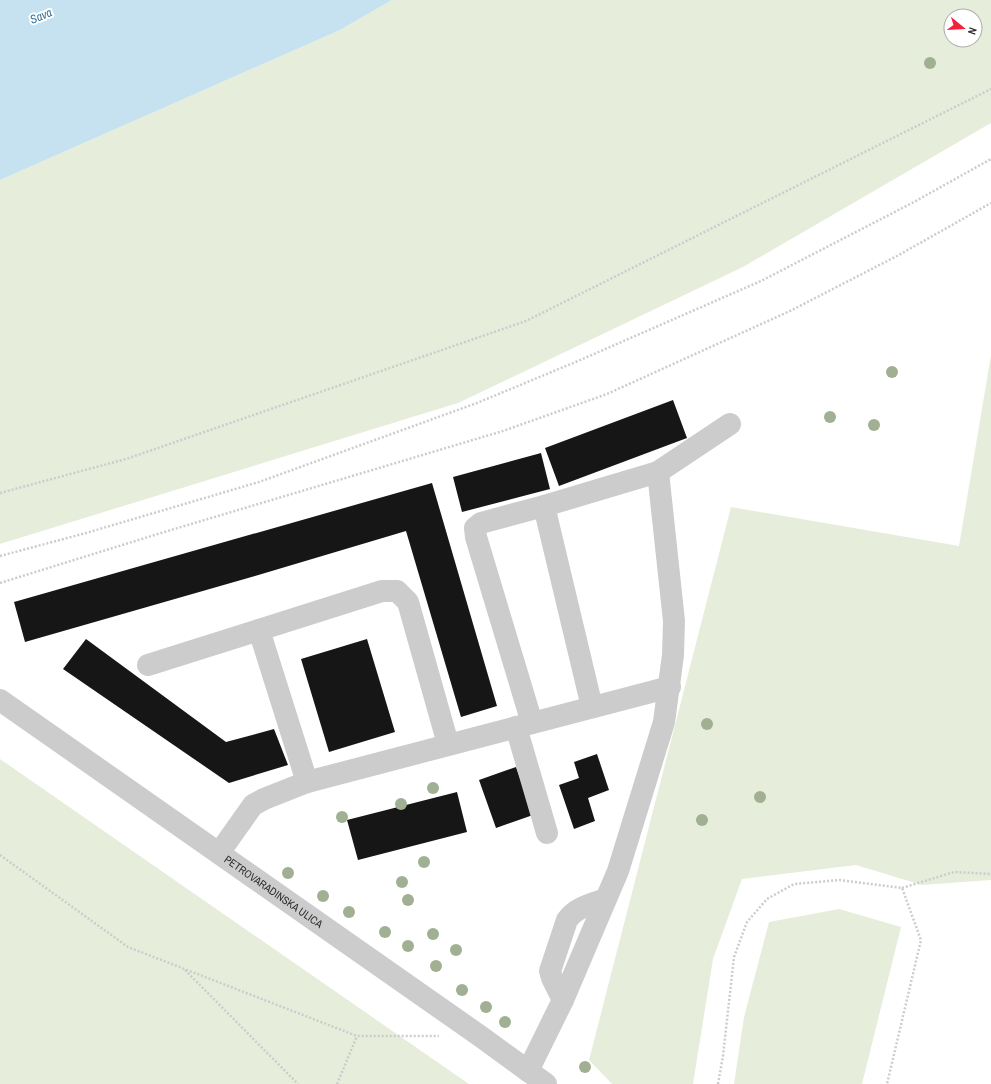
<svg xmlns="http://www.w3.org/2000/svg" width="991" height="1084" viewBox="0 0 991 1084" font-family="'Archivo Narrow',sans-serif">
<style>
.green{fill:#e6eedb;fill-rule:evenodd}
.water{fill:#c6e1ef}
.building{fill:#161616}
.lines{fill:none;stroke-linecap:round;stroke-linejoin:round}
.path{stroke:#ccc;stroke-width:2.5;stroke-dasharray:2 2;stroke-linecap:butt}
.minor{stroke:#ccc;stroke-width:22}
.tree{fill:#a1b092}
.labels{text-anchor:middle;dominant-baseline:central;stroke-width:4;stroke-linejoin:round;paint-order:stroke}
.street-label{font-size:11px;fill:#2f2f2f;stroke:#fff}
.water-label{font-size:12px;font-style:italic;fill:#357699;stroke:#fff}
</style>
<rect width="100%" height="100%" fill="#fff"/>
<path class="green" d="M392 0H991V123L743 267 458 403 0 544V180L340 30ZM951 16H975V40H951Z
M991 355V880L922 885 856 865 742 879 713 959 693 1084H612L589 1060 731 507 959 546Z
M0 759 469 1084H0Z
M839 909 901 927 862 1084H734L744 1017 769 922Z"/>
<path class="water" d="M0 0H392L340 30 0 180Z"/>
<path class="building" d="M673 400 687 438 559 486 545 448Z
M541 453 550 489 462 512 453 477Z
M432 483 497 706 461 717 406 531 255 576 25 642 14 602Z
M86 639 226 742 274 729 288 765 229 783 63 669Z
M367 639 395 732 329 752 301 659Z
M597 754 609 790 588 798 595 821 574 829 559 785 579 778 574 762Z
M516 767 533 815 496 828 479 780Z
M457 792 467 832 358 860 347 820Z"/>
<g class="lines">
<path class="path" d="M0 493 126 459 526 321 991 89
M0 556 86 533 259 482 477 403 578 361 761 281 914 202 991 159
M0 583 161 533 503 431 607 394 790 311 897 256 991 203
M0 855 128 947 357 1036H439
M902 888 954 872 991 874
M185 970 298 1084
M337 1084 357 1036
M718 1084 723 1056 734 957 747 922 767 899 794 884 840 880 902 888 921 940 887 1084"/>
<g class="minor">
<path d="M658 472 730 424"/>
<path d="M148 665 259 630"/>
<path id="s1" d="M0 700 480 1036 546 1084"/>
<path d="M532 723 476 537 475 528 481 523 544 506"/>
<path d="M516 727 547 833"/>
<path d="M307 782 259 630 382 591H397L408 602 448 744"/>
<path d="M219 853 253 805 264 799 307 782 670 687"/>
<path d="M563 1000 552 978 550 971 567 920C576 907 592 904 606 899"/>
<path d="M528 1071 563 1000 618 871 664 722 673 655 674 621 658 472 544 506 592 707"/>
</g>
</g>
<g class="tree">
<circle cx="930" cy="63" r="6"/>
<circle cx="892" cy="372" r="6"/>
<circle cx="830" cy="417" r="6"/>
<circle cx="874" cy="425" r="6"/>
<circle cx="707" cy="724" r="6"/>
<circle cx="433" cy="788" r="6"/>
<circle cx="760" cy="797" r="6"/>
<circle cx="401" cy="804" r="6"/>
<circle cx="342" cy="817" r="6"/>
<circle cx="702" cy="820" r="6"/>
<circle cx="424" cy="862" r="6"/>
<circle cx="288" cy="873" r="6"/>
<circle cx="402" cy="882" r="6"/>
<circle cx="323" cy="896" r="6"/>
<circle cx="408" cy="900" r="6"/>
<circle cx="349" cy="912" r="6"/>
<circle cx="385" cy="932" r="6"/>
<circle cx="433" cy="934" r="6"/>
<circle cx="408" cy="946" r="6"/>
<circle cx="456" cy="950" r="6"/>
<circle cx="436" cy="966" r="6"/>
<circle cx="462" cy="990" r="6"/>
<circle cx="486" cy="1007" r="6"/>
<circle cx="505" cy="1022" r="6"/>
<circle cx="585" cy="1067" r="6"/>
</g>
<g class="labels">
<g class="street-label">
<text stroke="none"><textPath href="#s1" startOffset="334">PETROVARADINSKA ULICA</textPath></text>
</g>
<g class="water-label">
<text transform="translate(41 16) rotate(-22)">Sava</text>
</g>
</g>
<g transform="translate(963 28) rotate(108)"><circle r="19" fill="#ffffff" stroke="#acacac"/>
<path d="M0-3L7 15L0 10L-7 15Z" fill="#f62138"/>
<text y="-6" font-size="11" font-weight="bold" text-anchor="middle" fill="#2f2f2f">N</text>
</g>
</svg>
